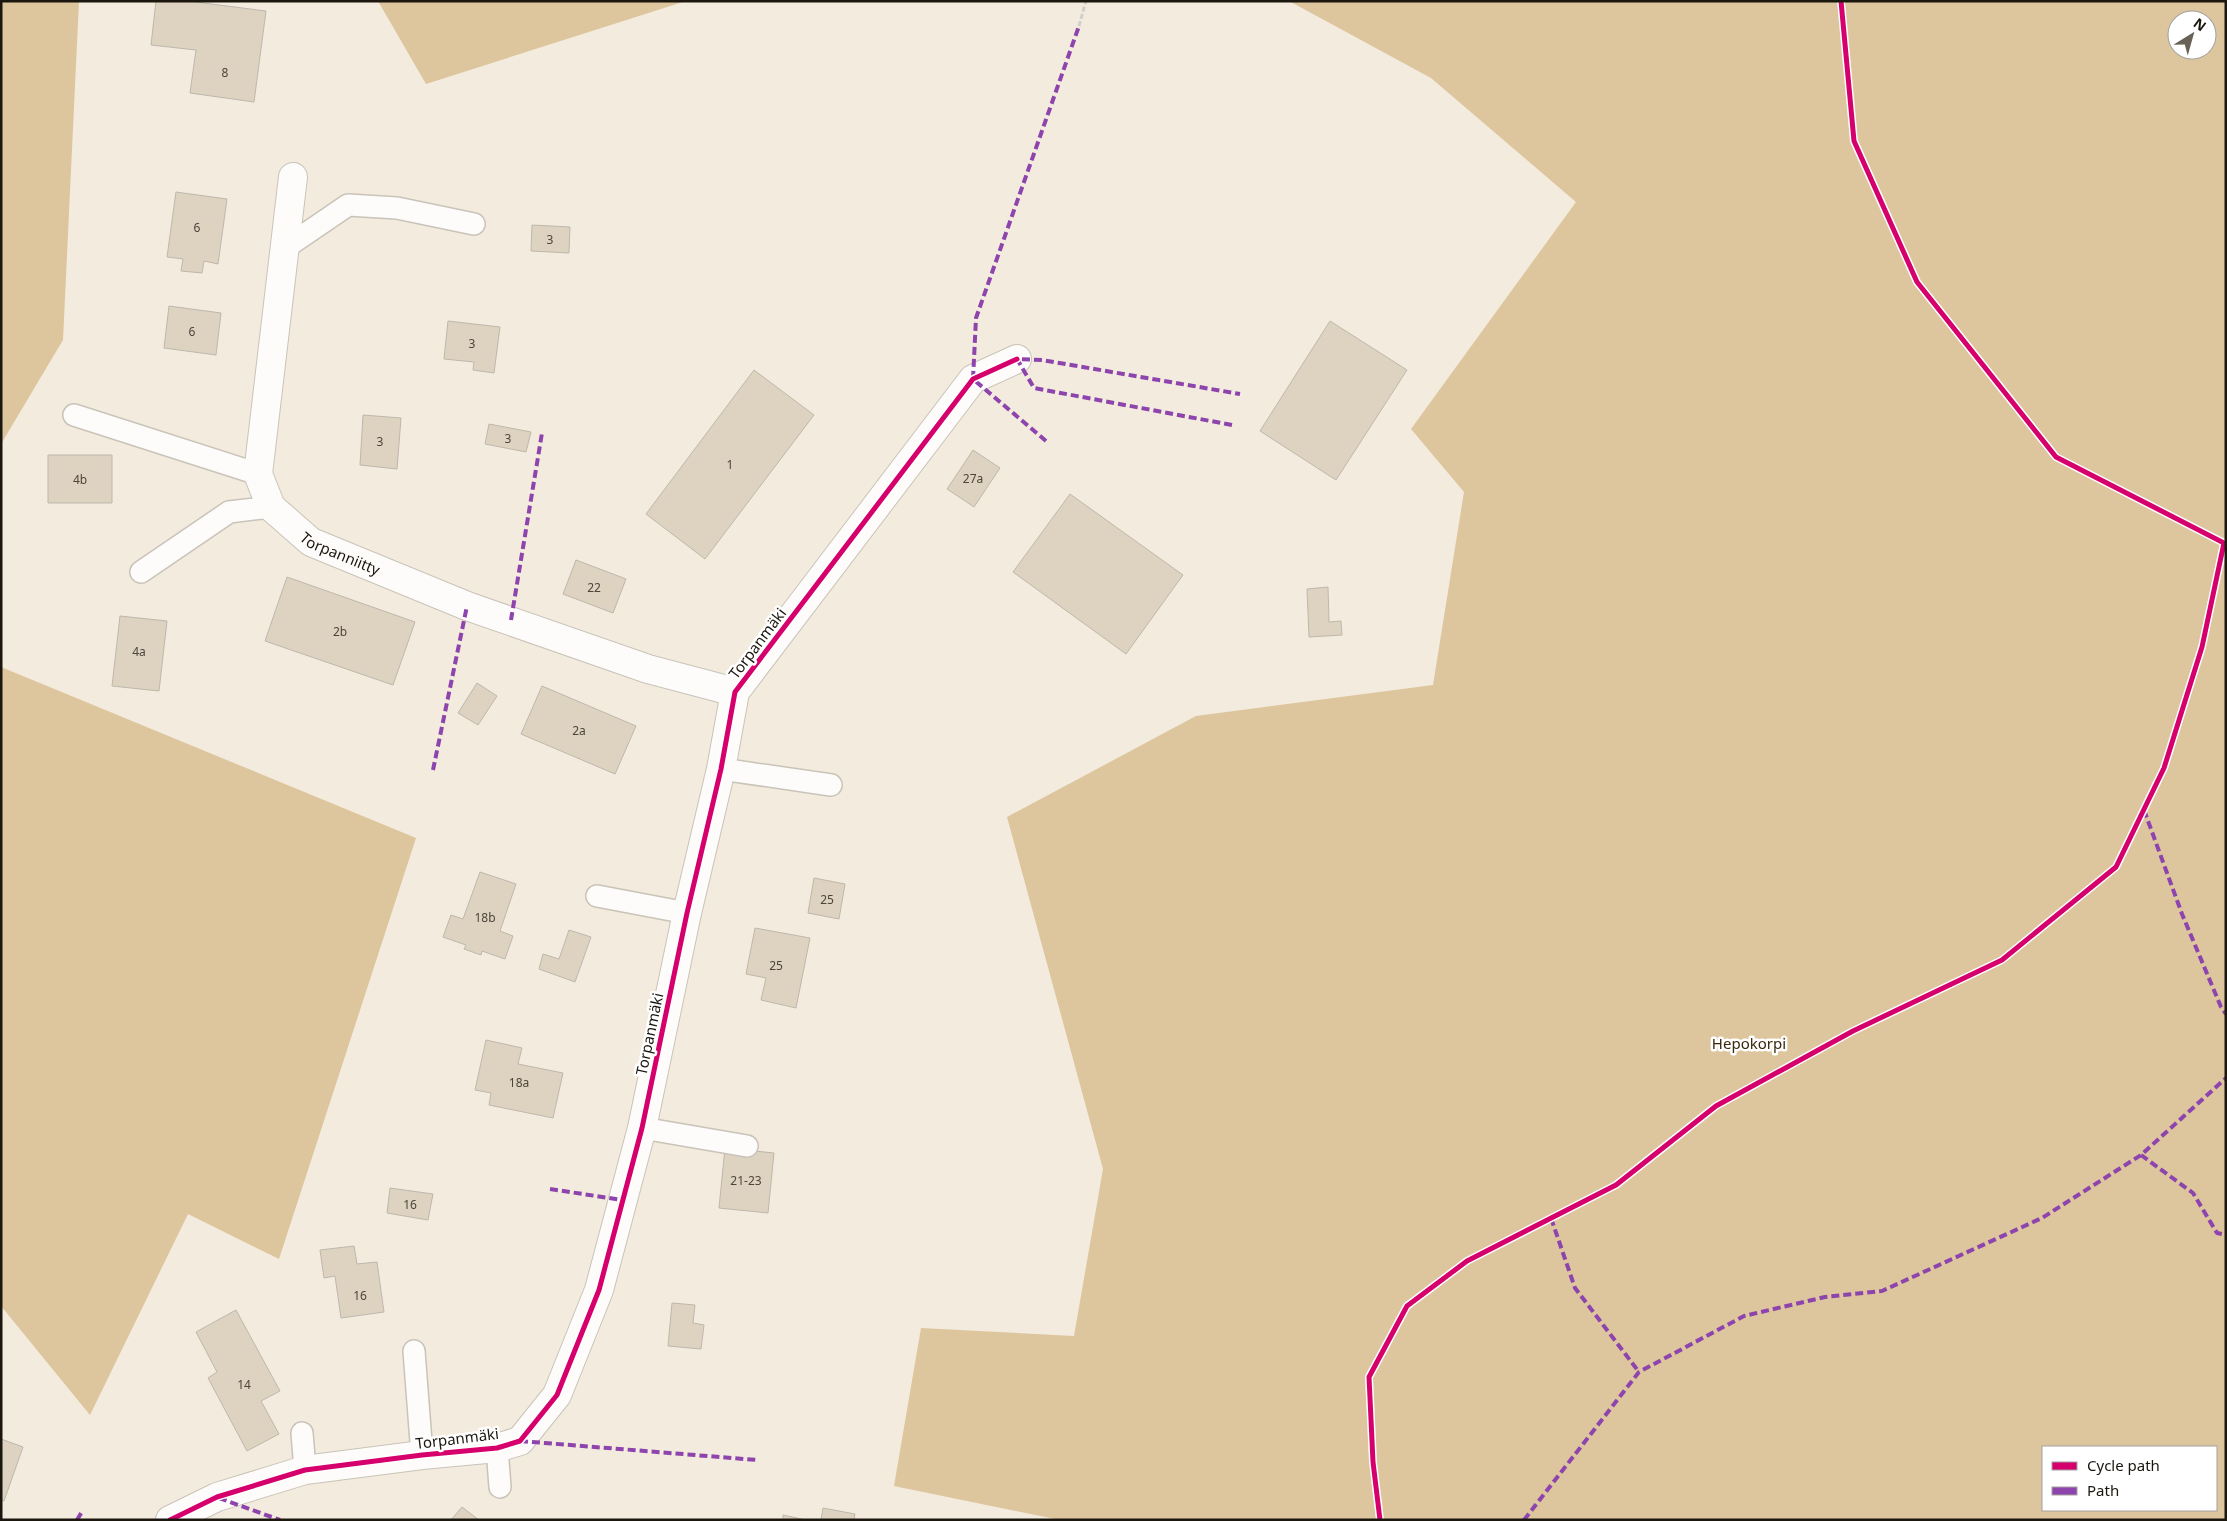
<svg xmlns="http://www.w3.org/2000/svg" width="2227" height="1521" viewBox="0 0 2227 1521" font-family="'Noto Sans',sans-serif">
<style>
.forest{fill:#ddc59d;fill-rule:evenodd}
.building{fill:#ded3c0;stroke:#beb7ad}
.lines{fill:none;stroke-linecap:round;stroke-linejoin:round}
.service-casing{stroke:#c9c3b9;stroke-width:24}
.minor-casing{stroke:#c9c3b9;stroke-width:30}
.path{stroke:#d1cfca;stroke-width:3;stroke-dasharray:5 2.5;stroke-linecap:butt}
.service{stroke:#fdfcfa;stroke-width:21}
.minor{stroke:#fdfcfa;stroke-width:28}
.quiet{stroke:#8e44ad;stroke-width:4;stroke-dasharray:8 4;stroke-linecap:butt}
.cycleway-casing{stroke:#fff;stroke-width:8}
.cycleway{stroke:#d6006c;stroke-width:5}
.labels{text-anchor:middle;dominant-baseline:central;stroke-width:5;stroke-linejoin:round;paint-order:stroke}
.number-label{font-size:12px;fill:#4c453a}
.street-label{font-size:15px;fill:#1b160e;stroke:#fff}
.park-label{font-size:15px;fill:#38280b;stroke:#fff}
</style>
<rect width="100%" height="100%" fill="#f3ebdd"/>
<path class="forest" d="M1 1H79L63 340 1 444Z
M378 1H686L426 84Z
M1289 1H2226V1520H1060L894 1486 921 1328 1074 1336 1103 1169 1007 817 1196 716 1433 685 1464 492 1411 429 1576 202 1431 78ZM2177 20H2207V50H2177ZM2043 1447H2216V1510H2043Z
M1 667 416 838 279 1259 188 1214 90 1415 1 1306Z"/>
<path class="building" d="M156 1H188L266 11 254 102 190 93 196 50 151 45Z
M176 192 227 199 218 264 204 261 202 273 181 271 183 259 167 257Z
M532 225 570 227 569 253 531 251Z
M169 306 221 313 216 355 164 348Z
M448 321 500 327 494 373 473 370 474 362 444 359Z
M1330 321 1407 370 1336 480 1260 431Z
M754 370 814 415 705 559 646 514Z
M363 415 401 418 397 469 360 465Z
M489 424 531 432 526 452 485 444Z
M973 450 1000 468 974 507 947 489Z
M48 455H112V503H48Z
M1070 494 1183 575 1126 654 1013 572Z
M576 560 626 579 613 613 563 594Z
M287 577 415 622 393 685 265 641Z
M1328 587 1329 622 1341 621 1342 635 1309 637 1307 589Z
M120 616 167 621 159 691 112 686Z
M477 683 497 696 478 725 458 713Z
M542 686 636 726 615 774 521 734Z
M480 872 516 884 500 931 513 936 505 959 482 951 481 955 464 949 466 945 443 937 451 915 463 919Z
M814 878 845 884 839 919 808 913Z
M755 928 810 938 796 1008 761 1000 766 978 746 974Z
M569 930 591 937 575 982 539 969 543 954 559 959Z
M486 1040 522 1048 518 1064 563 1073 553 1118 489 1105 491 1093 475 1090Z
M725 1148 774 1153 768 1213 719 1208Z
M390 1188 433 1194 428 1220 387 1213Z
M354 1246 357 1264 377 1262 384 1312 341 1318 335 1276 324 1278 320 1250Z
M672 1303 695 1305 693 1323 704 1325 701 1349 668 1346Z
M236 1310 280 1391 261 1401 279 1434 247 1451 208 1378 217 1372 196 1332Z
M1 1439 23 1447 4 1501 1 1500Z
M462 1507 479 1520H451Z
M823 1508 855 1514 854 1520H821Z
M783 1515 806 1520H783Z"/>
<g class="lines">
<g class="service-casing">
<path id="service" d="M285 248 348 205 397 208 474 224
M74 415 258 474
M141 572 229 512 271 507
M721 769 831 785
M597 896 687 913
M642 1128 747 1146
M414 1351 422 1455
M302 1433 305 1470
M497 1448 500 1487"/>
</g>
<g class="minor-casing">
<g id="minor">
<path id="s1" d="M293 177 258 474 271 507 311 542 467 606 648 669 735 692"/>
<path d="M170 1520 217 1497 305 1470 422 1455 497 1448 520 1441 557 1395 599 1290 642 1128 687 913 721 769 735 692 973 379 1017 359"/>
</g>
</g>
<path class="path" d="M1079 26 1086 1"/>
<use href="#service" class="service"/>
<use href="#minor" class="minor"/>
<path class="quiet" d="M1232 425 1034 388 1017 359 1042 360 1240 394
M1046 441 973 379 976 318 1079 26
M511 620 542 433
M433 770 467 606
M2144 810 2182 914 2221 1007 2226 1014
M2141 1155 2193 1193 2217 1233 2226 1235
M550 1189 622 1200
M1551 1218 1575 1288 1639 1372
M520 1441 757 1460
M219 1498 280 1520
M77 1520 83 1510
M1524 1520 1639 1372 1744 1316 1825 1297 1882 1291 2042 1218 2141 1155 2226 1078"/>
<g class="cycleway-casing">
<path id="cycleway" d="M1841 1 1854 141 1917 282 2056 457 2226 544
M170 1520 217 1497 305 1470 422 1455 497 1448 520 1441 557 1395 599 1290 642 1128 687 913 721 769 735 692 973 379 1017 359
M1380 1520 1373 1462 1369 1377 1407 1306 1467 1261 1616 1185 1716 1106 1853 1031 2002 960 2116 867 2164 768 2202 647 2224 543"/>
</g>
<use href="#cycleway" class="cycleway"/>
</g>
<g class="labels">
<g class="number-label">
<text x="225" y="72">8</text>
<text x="197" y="227">6</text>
<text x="550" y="239">3</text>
<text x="192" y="331">6</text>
<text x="472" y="343">3</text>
<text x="508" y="438">3</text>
<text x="380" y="441">3</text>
<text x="730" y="464">1</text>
<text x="973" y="478">27a</text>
<text x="80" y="479">4b</text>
<text x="594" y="587">22</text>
<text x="340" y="631">2b</text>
<text x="139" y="651">4a</text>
<text x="579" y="730">2a</text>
<text x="827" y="899">25</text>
<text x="485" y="917">18b</text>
<text x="776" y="965">25</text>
<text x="519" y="1082">18a</text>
<text x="746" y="1180">21-23</text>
<text x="410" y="1204">16</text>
<text x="360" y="1295">16</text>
<text x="244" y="1384">14</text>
</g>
<g class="street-label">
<text stroke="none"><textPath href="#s1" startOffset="419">Torpanniitty</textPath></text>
<text transform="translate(757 643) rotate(-53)">Torpanmäki</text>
<text transform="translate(649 1034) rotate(-78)">Torpanmäki</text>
<text transform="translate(457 1438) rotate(-7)">Torpanmäki</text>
</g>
<g class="park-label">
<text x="1749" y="1043">Hepokorpi</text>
</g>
</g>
<rect width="2227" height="1521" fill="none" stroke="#1b160e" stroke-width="5"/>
<rect x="2042" y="1446" width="175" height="65" fill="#ffffff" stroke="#a4a29f"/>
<rect x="2052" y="1462" width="25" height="8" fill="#d6006c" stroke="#a4a29f"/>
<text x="2087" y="1471" font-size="15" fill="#1b160e">Cycle path</text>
<rect x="2052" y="1487" width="25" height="8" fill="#8e44ad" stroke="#a4a29f"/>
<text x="2087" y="1496" font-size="15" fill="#1b160e">Path</text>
<g transform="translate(2192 35) rotate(37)"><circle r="24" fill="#ffffff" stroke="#a4a29f"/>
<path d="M0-4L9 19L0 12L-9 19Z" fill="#676156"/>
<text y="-8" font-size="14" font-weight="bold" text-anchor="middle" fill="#1b160e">N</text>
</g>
</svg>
